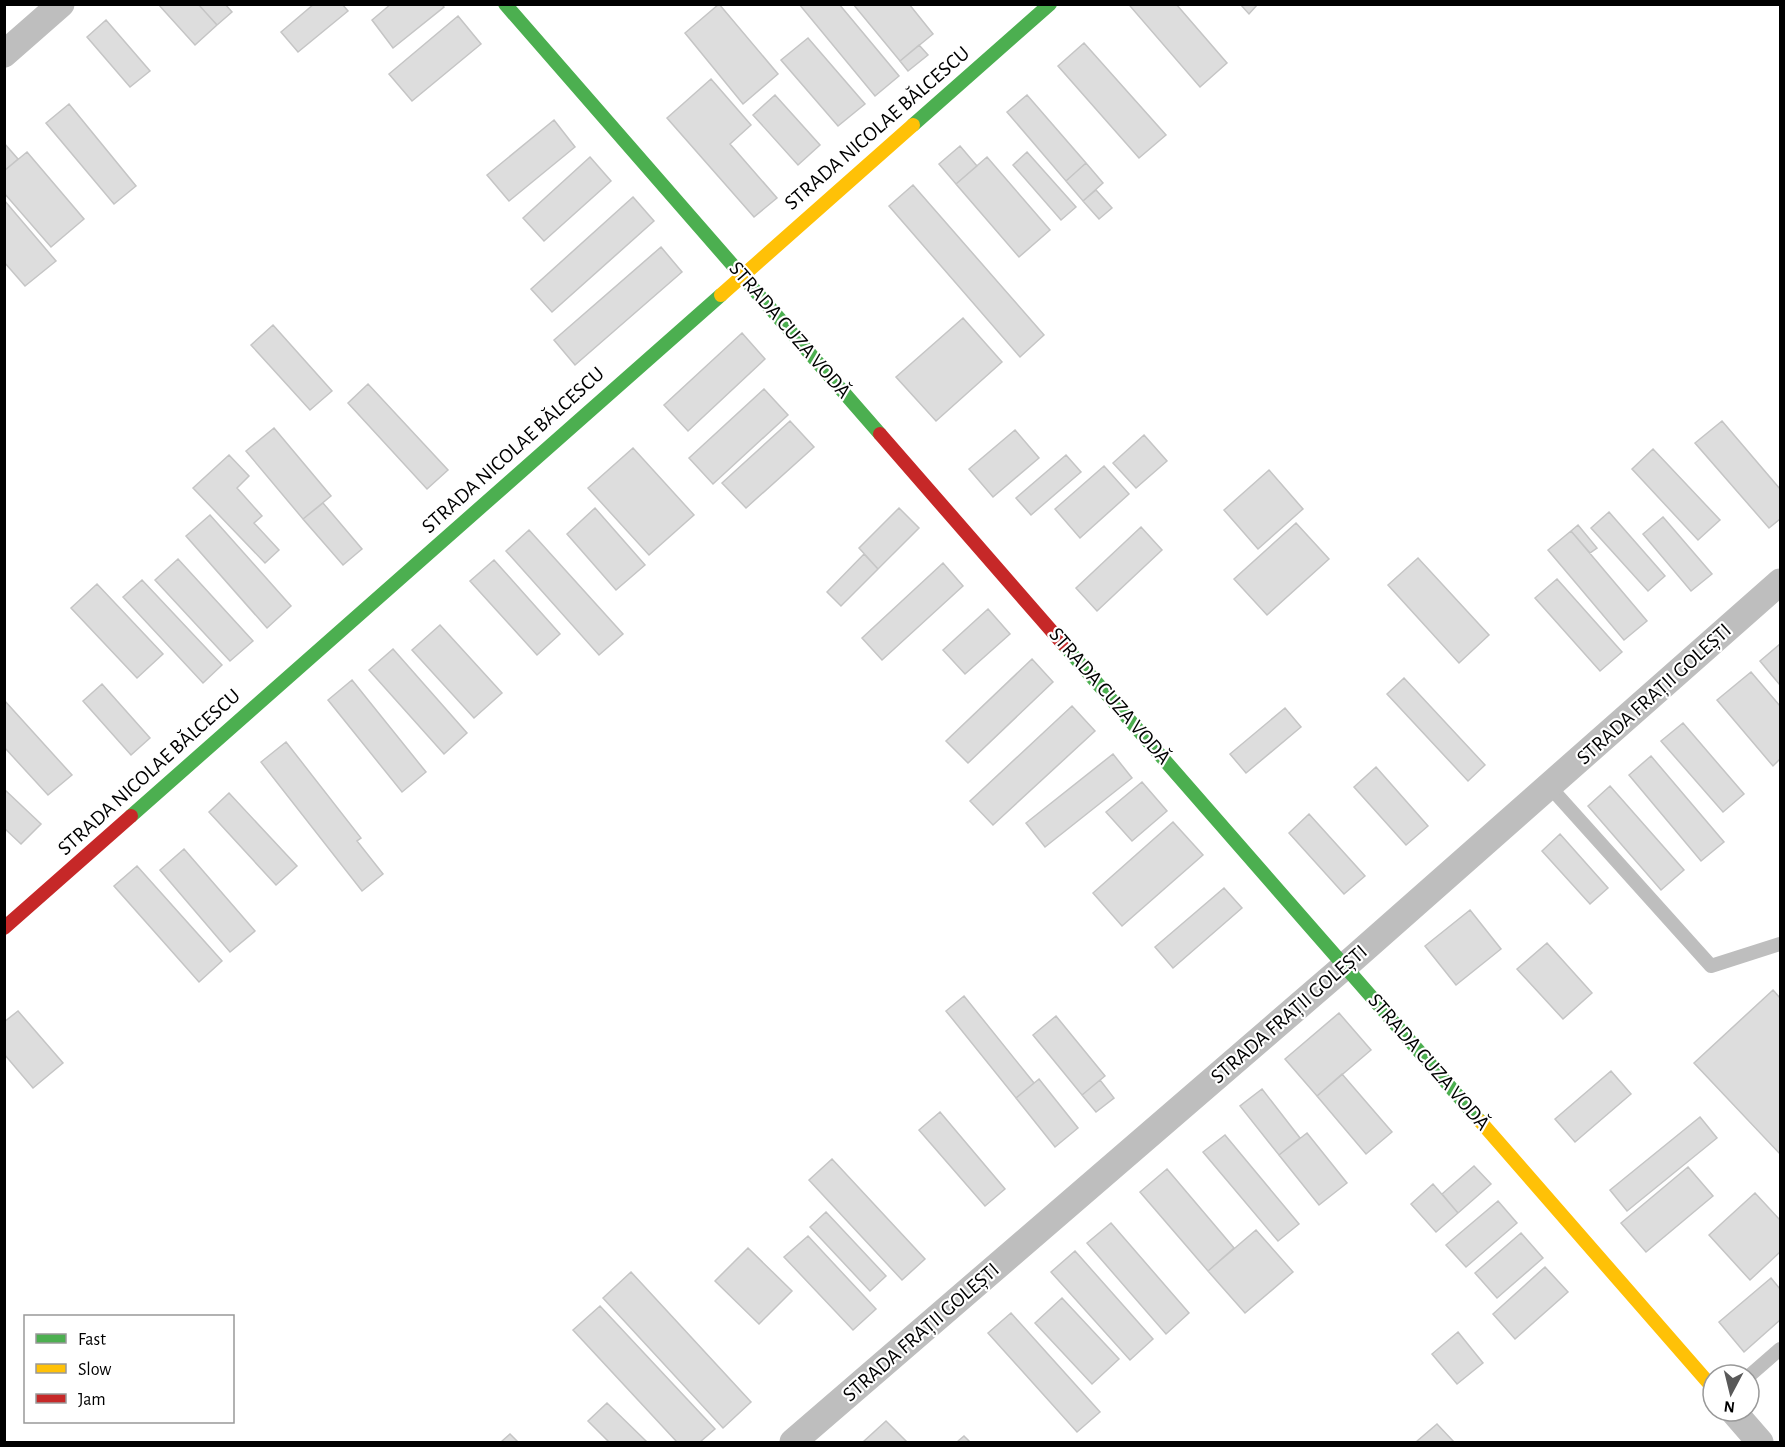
<svg xmlns="http://www.w3.org/2000/svg" width="1785" height="1447" viewBox="0 0 1785 1447" font-family="'Alegreya Sans',sans-serif">
<style>
.building{fill:#ddd;stroke:#c5c5c5;stroke-width:1.5}
.lines{fill:none;stroke-linecap:round;stroke-linejoin:round}
.lane{stroke:#bebebe;stroke-width:14}
.street{stroke:#bebebe;stroke-width:27}
.fast{stroke:#4caf50;stroke-width:14}
.slow{stroke:#ffc107;stroke-width:14}
.jam{stroke:#c62828;stroke-width:14}
.labels{text-anchor:middle;dominant-baseline:central;stroke-width:4.5;stroke-linejoin:round;paint-order:stroke}
.street-label{font-size:21px;fill:#000;stroke:#fff}
</style>
<rect width="100%" height="100%" fill="#fff"/>
<path class="building" d="M158 4H198L217 25 195 45Z
M198 4H225L232 12 217 25Z
M314 4H342L348 11 298 52 281 32Z
M391 4H442L444 7 393 48 372 20Z
M719 4 778 74 743 104 685 33Z
M799 4H839L899 76 875 96Z
M853 4H909L933 34 900 61Z
M1131 4H1176L1227 63 1200 87 1130 6Z
M1240 4H1258L1249 14Z
M458 16 481 44 412 101 389 74Z
M106 20 150 71 130 87 87 37Z
M808 38 865 104 838 126 781 60Z
M1084 43 1166 135 1139 158 1058 66Z
M919 45 928 55 908 71 900 61Z
M711 79 751 125 730 144 777 198 754 217 667 118Z
M775 95 820 145 798 165 753 115Z
M1027 95 1086 163 1066 181 1007 112Z
M69 104 136 186 114 204 46 123Z
M554 120 575 147 509 201 487 175Z
M4 143 18 159 4 171Z
M960 146 977 166 956 184 939 164Z
M27 152 84 219 51 247 4 193V171Z
M1027 152 1076 207 1061 220 1013 165Z
M590 157 611 181 544 241 523 218Z
M987 157 1050 230 1019 257 956 184Z
M1086 163 1103 183 1083 201 1066 181Z
M913 185 1044 335 1020 357 889 206Z
M1096 190 1112 208 1099 219 1083 201Z
M633 197 654 221 552 312 531 289Z
M4 200 56 261 25 286 4 262Z
M661 247 682 272 575 365 554 340Z
M963 318 1002 362 936 421 896 377Z
M273 325 332 391 310 410 251 345Z
M742 333 765 359 688 431 664 405Z
M368 384 448 470 427 489 348 403Z
M764 389 788 415 713 484 689 458Z
M790 421 814 447 746 508 722 483Z
M1722 421 1780 489V519L1769 528 1695 443Z
M274 428 331 496 303 519 246 451Z
M1015 430 1039 458 993 497 969 469Z
M1144 435 1167 461 1136 488 1113 463Z
M633 448 694 515 649 555 588 488Z
M1653 449 1720 520 1698 540 1632 469Z
M229 455 249 476 237 488 262 516 254 523 279 550 265 563 193 488Z
M1066 455 1081 472 1031 515 1016 498Z
M1104 466 1129 494 1080 538 1055 509Z
M1269 470 1303 509 1258 549 1224 510Z
M323 503 362 549 343 565 303 519Z
M595 508 645 565 616 590 567 534Z
M899 508 919 528 878 569 859 548Z
M1609 512 1665 576 1648 591 1591 528Z
M210 515 291 606 267 628 186 536Z
M1663 517 1712 574 1691 591 1643 534Z
M1296 523 1329 559 1267 615 1234 579Z
M1578 525 1597 548 1590 553 1571 531Z
M1141 527 1162 550 1097 611 1076 588Z
M529 530 623 634 599 655 506 551Z
M1571 531 1647 621 1624 640 1548 550Z
M864 554 878 569 841 606 827 592Z
M1418 558 1489 635 1459 663 1388 585Z
M178 559 253 641 230 661 155 580Z
M494 560 560 634 537 655 470 581Z
M943 563 963 586 882 660 862 638Z
M1557 579 1622 652 1600 671 1535 598Z
M142 580 222 665 203 683 123 597Z
M97 584 163 654 137 678 71 608Z
M988 609 1010 634 965 674 943 650Z
M440 625 502 693 474 718 412 650Z
M1780 644V685L1760 661Z
M393 649 467 733 444 754 369 670Z
M1032 659 1053 682 968 763 946 741Z
M1751 672 1780 706V759L1773 766 1717 700Z
M1404 678 1485 765 1468 781 1387 694Z
M352 680 426 772 402 792 328 700Z
M102 684 150 738 131 755 83 701Z
M4 700 72 775 48 795 4 747Z
M1072 706 1095 731 993 825 970 801Z
M1285 708 1301 727 1246 773 1230 754Z
M1683 723 1744 794 1723 812 1661 741Z
M286 742 361 838 357 841 383 874 362 891 261 762Z
M1113 754 1132 778 1045 847 1026 823Z
M1651 756 1724 842 1701 861 1629 775Z
M1376 767 1428 826 1406 845 1354 787Z
M1142 782 1167 811 1132 841 1106 812Z
M1610 786 1684 870 1661 890 1588 806Z
M4 789 41 824 21 844 4 828Z
M229 793 297 866 276 885 209 812Z
M1309 814 1365 876 1344 894 1289 833Z
M1173 822 1203 855 1122 926 1093 893Z
M1560 834 1608 888 1590 904 1542 851Z
M184 849 255 931 230 952 160 870Z
M137 866 222 961 199 982 114 886Z
M1224 888 1242 908 1173 968 1155 947Z
M1470 910 1501 949 1456 985 1425 946Z
M1547 943 1592 993 1563 1019 1517 969Z
M1773 990 1780 998V1154L1694 1063Z
M964 996 1034 1083 1016 1098 946 1011Z
M18 1011 63 1063 33 1088 4 1054V1022Z
M1339 1013 1371 1050 1317 1096 1285 1059Z
M1056 1016 1105 1076 1082 1095 1033 1035Z
M1611 1071 1631 1094 1575 1142 1555 1119Z
M1342 1074 1392 1132 1366 1154 1317 1096Z
M1039 1079 1078 1128 1055 1147 1016 1098Z
M1100 1080 1114 1098 1096 1112 1082 1095Z
M1262 1089 1300 1138 1279 1155 1240 1106Z
M940 1112 1005 1189 985 1206 919 1130Z
M1700 1117 1717 1138 1627 1211 1610 1190Z
M1307 1133 1347 1183 1319 1205 1279 1155Z
M1225 1135 1299 1224 1278 1241 1203 1152Z
M832 1159 925 1259 902 1280 809 1180Z
M1474 1166 1491 1184 1458 1213 1442 1194Z
M1688 1167 1713 1196 1646 1252 1621 1223Z
M1167 1169 1234 1248 1208 1271 1140 1192Z
M1433 1184 1458 1213 1436 1232 1411 1204Z
M1755 1193 1780 1220V1252L1750 1280 1709 1235Z
M1498 1201 1517 1223 1466 1267 1446 1245Z
M826 1212 886 1276 870 1291 810 1227Z
M1111 1223 1189 1313 1166 1334 1087 1243Z
M1256 1230 1293 1272 1245 1313 1208 1271Z
M1521 1233 1543 1258 1497 1298 1475 1273Z
M808 1236 876 1309 853 1330 784 1257Z
M748 1248 792 1291 759 1324 715 1281Z
M1075 1251 1153 1339 1130 1360 1051 1272Z
M1545 1267 1568 1292 1515 1339 1493 1314Z
M631 1272 751 1402 723 1428 603 1298Z
M1771 1278 1780 1289V1320L1744 1352 1719 1322Z
M1062 1298 1119 1359 1092 1384 1035 1323Z
M600 1306 715 1429 700 1442H677L573 1330Z
M1011 1313 1100 1412 1077 1432 988 1333Z
M1458 1332 1483 1363 1457 1384 1432 1354Z
M607 1403 647 1442H609L588 1421Z
M886 1421 907 1442H863Z
M1437 1424 1454 1442H1416Z
M510 1434 518 1442H501Z
M964 1436 970 1442H957Z"/>
<g class="lines">
<path class="lane" d="M1550 787 1711 966 1780 944
M1749 1376 1780 1349"/>
<path class="street" d="M4 54 61 4
M1733 1411 1760 1442
M793 1442 1345 966 1780 582"/>
<path class="fast" d="M505 4 880 434
M913 125 1050 4
M1063 644 1480 1121
M131 816 721 295"/>
<path class="slow" d="M721 295 913 125
M1480 1121 1713 1388"/>
<path class="jam" d="M880 434 1063 644
M4 928 131 816"/>
</g>
<g class="labels">
<g class="street-label">
<text transform="translate(877 128) rotate(-41)">STRADA NICOLAE BĂLCESCU</text>
<text transform="translate(790 330) rotate(49)">STRADA CUZA VODĂ</text>
<text transform="translate(513 450) rotate(-42)">STRADA NICOLAE BĂLCESCU</text>
<text transform="translate(1654 694) rotate(-42)">STRADA FRAȚII GOLEȘTI</text>
<text transform="translate(1110 696) rotate(49)">STRADA CUZA VODĂ</text>
<text transform="translate(149 772) rotate(-42)">STRADA NICOLAE BĂLCESCU</text>
<text transform="translate(1289 1014) rotate(-41)">STRADA FRAȚII GOLEȘTI</text>
<text transform="translate(1429 1062) rotate(49)">STRADA CUZA VODĂ</text>
<text transform="translate(921 1332) rotate(-41)">STRADA FRAȚII GOLEȘTI</text>
</g>
</g>
<rect width="1785" height="1447" fill="none" stroke="#000000" stroke-width="12"/>
<rect x="24" y="1315" width="210" height="108" fill="#ffffff" stroke="#999999" stroke-width="1.5"/>
<rect x="36" y="1334" width="30" height="9" fill="#4caf50" stroke="#999999" stroke-width="1.5"/>
<text x="78" y="1345" font-size="18" fill="#000000">Fast</text>
<rect x="36" y="1364" width="30" height="9" fill="#ffc107" stroke="#999999" stroke-width="1.5"/>
<text x="78" y="1375" font-size="18" fill="#000000">Slow</text>
<rect x="36" y="1394" width="30" height="9" fill="#c62828" stroke="#999999" stroke-width="1.5"/>
<text x="78" y="1405" font-size="18" fill="#000000">Jam</text>
<g transform="translate(1731 1393) rotate(187)"><circle r="28" fill="#ffffff" stroke="#999999" stroke-width="1.5"/>
<path d="M0-4.5L10 22L0 15L-10 22Z" fill="#595959"/>
<text y="-9" font-size="16" font-weight="bold" text-anchor="middle" fill="#000000">N</text>
</g>
</svg>
